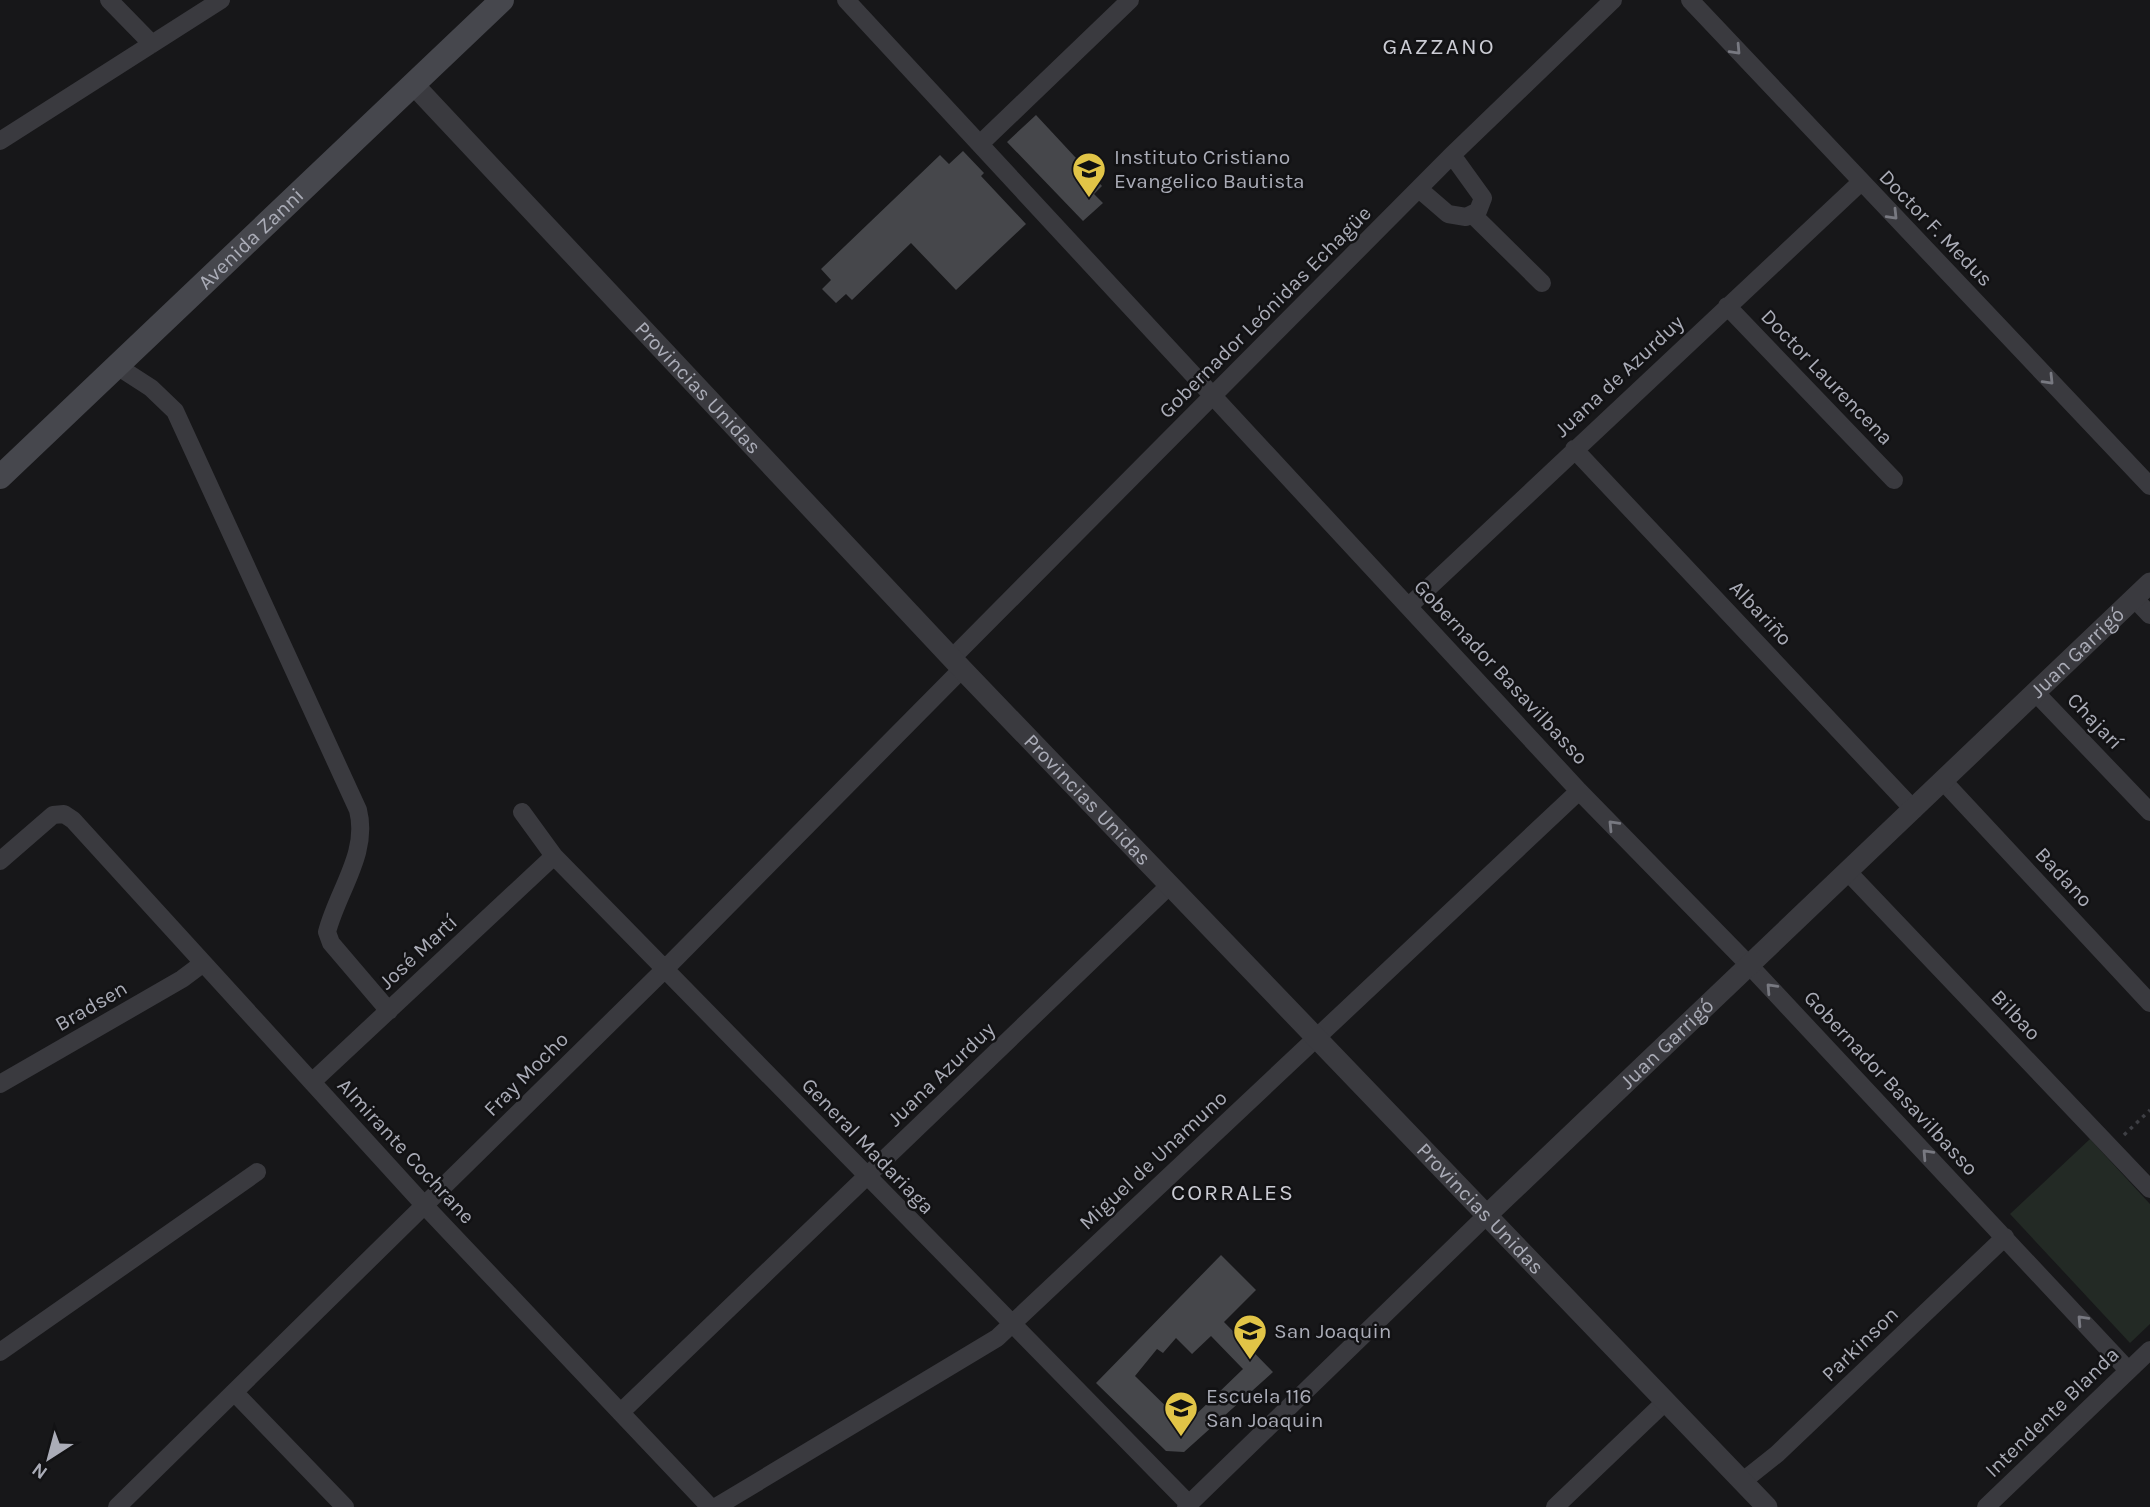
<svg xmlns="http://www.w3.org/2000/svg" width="2150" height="1507" viewBox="0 0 2150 1507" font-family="Karla,sans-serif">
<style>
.green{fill:#232a25}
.building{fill:#46474b;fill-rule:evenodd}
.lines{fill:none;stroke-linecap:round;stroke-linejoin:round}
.path{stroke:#3e3f44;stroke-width:3.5;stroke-dasharray:3.5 5;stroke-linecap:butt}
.minor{stroke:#3a3a3f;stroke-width:18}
.tertiary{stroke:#3a3a3f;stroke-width:21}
.secondary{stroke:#46474d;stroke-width:24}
.oneway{stroke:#787981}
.labels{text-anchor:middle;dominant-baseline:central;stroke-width:5;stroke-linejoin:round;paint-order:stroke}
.poi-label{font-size:21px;fill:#aaacb7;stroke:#121214;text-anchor:start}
.street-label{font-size:21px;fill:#aaacb7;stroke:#121214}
.neighbourhood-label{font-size:23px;letter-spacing:2px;fill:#cbccd4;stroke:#121214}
</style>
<rect width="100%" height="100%" fill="#171719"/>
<path class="green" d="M2090 1139 2150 1204V1324L2130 1343 2010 1214Z"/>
<path class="building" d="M1036 115 1102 186 1094 194 1103 203 1083 221 1007 142Z
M963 151 984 173 981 176 1026 224 956 290 911 243 852 300 846 294 836 303 822 289 831 280 821 269 940 155 949 164Z
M1221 1255 1256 1290 1224 1322 1273 1372 1184 1452 1166 1451 1096 1383ZM1211 1336 1243 1369 1185 1425 1135 1376 1157 1349 1163 1353 1176 1338 1192 1354Z"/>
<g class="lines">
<path class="path" d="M2124 1135 2150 1110"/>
<path class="minor" d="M109 0 152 44
M846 0 1579 791 1749 965 2128 1370
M1690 0 2150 486
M0 141 221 0
M981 143 1130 0
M1419 189 1448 214 1466 217 1478 211 1483 198 1452 155
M1472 214 1542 283
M1727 306 1894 480
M117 366 151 388 175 411 358 810C369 853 338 890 327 932L331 943 389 1011
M1574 449 1914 810
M2134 598 2150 615
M1409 606 1861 182
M952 658 1452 155 1613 0
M2035 692 2150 812
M1944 782 2150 1003
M522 812 554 856 1189 1504
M0 861 53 815 64 814 73 820 425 1206 710 1507
M1848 872 2150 1189
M312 1082 554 856
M0 1084 182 979 202 964
M0 1352 257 1172
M235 1393 345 1507
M621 1412 1170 885
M1743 1481 1777 1454 2005 1237
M117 1507 666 968 962 669
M716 1507 997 1338 1579 791
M1186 1507 1488 1214
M1555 1507 1666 1401
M1986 1507 2150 1350"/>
<g class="tertiary">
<path id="s1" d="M414 85 962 669 1767 1507"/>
<path id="s2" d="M1488 1214 2150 583"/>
</g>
<path class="secondary" id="s3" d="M0 477 502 0"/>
</g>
<defs><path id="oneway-chevron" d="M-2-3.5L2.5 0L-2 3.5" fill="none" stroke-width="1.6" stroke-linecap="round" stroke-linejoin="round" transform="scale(1.75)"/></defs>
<g class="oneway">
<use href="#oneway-chevron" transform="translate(1736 50) rotate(47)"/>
<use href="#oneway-chevron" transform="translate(1893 215) rotate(46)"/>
<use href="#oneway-chevron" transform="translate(2049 380) rotate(46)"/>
<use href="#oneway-chevron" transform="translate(1613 825) rotate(-134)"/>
<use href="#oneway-chevron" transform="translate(1771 988) rotate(-133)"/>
<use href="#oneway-chevron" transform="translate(1927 1154) rotate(-133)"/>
<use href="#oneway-chevron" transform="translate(2082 1320) rotate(-133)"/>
</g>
<defs>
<g id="school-pin" transform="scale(1.75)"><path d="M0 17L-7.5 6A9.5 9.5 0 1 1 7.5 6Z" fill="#e1c447" stroke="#121214"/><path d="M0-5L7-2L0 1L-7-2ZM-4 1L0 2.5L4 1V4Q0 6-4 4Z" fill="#111"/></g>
</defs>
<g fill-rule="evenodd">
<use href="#school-pin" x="1089" y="169"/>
<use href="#school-pin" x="1250" y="1331"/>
<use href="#school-pin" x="1181" y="1408"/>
</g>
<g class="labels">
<g class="poi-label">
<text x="1114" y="157">Instituto Cristiano<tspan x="1114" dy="24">Evangelico Bautista</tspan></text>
<text x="1274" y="1331">San Joaquin</text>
<text x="1206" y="1396">Escuela 116<tspan x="1206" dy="24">San Joaquin</tspan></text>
</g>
<g class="street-label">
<text transform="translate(1936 228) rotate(46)">Doctor F. Medus</text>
<text stroke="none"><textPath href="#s3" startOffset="346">Avenida Zanni</textPath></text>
<text transform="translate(1265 312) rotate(-45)">Gobernador Leónidas Echagüe</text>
<text transform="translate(1619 376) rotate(-43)">Juana de Azurduy</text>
<text transform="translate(1827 377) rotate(46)">Doctor Laurencena</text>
<text stroke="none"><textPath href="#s1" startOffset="415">Provincias Unidas</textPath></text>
<text transform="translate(1761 613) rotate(47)">Albariño</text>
<text stroke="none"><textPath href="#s2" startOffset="814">Juan Garrigó</textPath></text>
<text transform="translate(1501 672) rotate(47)">Gobernador Basavilbasso</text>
<text transform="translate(2095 721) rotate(46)">Chajarí</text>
<text stroke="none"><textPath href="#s1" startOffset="982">Provincias Unidas</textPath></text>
<text transform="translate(2064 877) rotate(47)">Badano</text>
<text transform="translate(418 952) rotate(-43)">José Martí</text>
<text transform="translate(91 1006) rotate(-30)">Bradsen</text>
<text transform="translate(2016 1015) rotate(46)">Bilbao</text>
<text stroke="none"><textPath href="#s2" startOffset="247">Juan Garrigó</textPath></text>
<text transform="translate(526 1074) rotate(-45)">Fray Mocho</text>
<text transform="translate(941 1074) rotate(-44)">Juana Azurduy</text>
<text transform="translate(1891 1083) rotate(47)">Gobernador Basavilbasso</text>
<text transform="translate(868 1146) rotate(46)">General Madariaga</text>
<text transform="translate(406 1151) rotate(47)">Almirante Cochrane</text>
<text transform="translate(1153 1160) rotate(-43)">Miguel de Unamuno</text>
<text stroke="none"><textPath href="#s1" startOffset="1549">Provincias Unidas</textPath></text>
<text transform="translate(1860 1344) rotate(-44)">Parkinson</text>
<text transform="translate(2052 1412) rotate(-44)">Intendente Blanda</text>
</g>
<g class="neighbourhood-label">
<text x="1439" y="46">GAZZANO</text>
<text x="1233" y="1192">CORRALES</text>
</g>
</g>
<g transform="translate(49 1458) rotate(216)" stroke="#121214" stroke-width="5" paint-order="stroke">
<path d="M0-5L12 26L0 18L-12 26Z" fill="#aaacb7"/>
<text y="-10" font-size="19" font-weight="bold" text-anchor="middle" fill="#aaacb7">N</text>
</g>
</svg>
